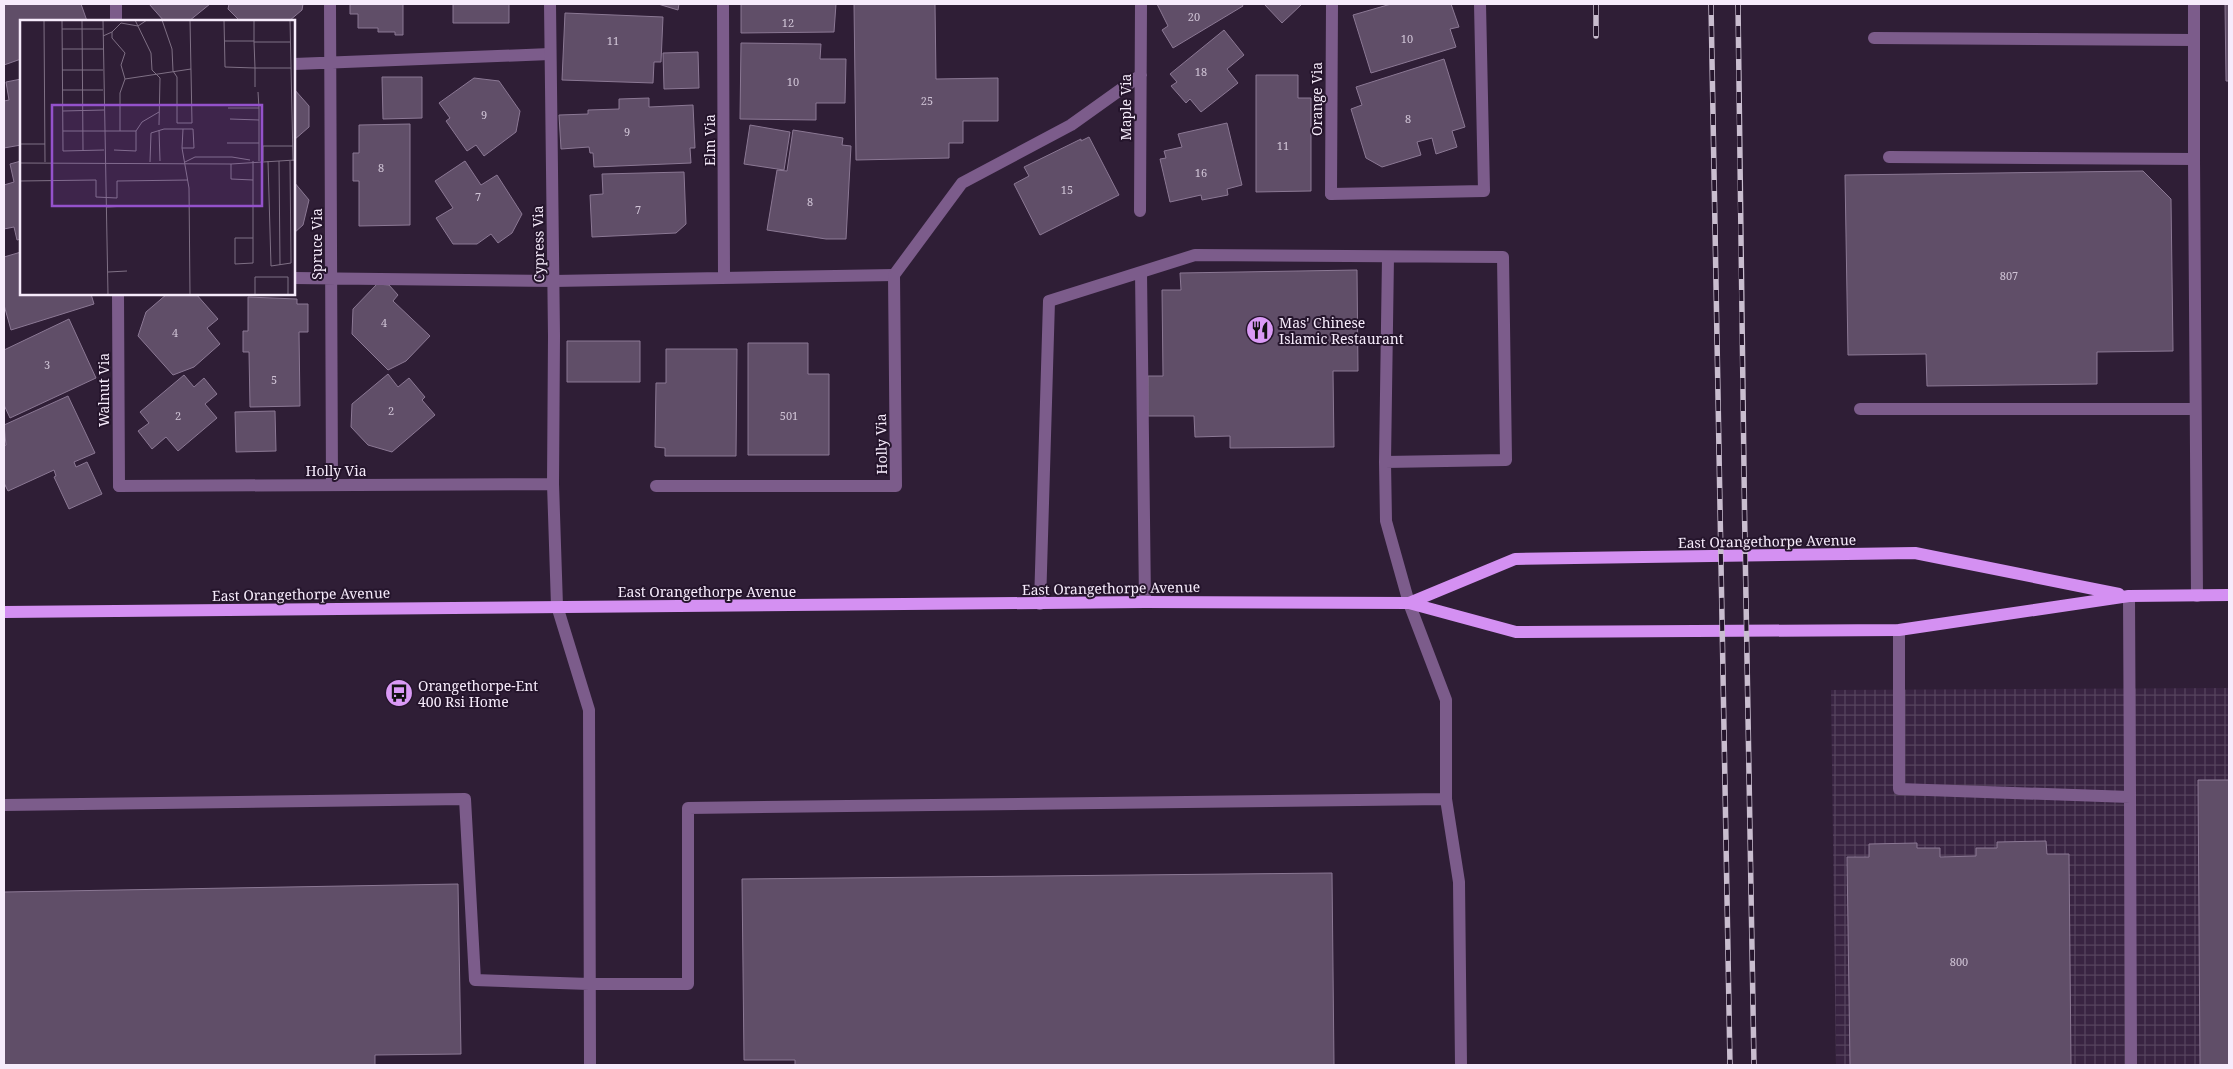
<svg xmlns="http://www.w3.org/2000/svg" width="2233" height="1069" viewBox="0 0 2233 1069" font-family="'Noto Serif',serif">
<style>
.industrial{fill:url(#industrial-grid)}
.building{fill:#604e68;stroke:#8b7894}
.lines{fill:none;stroke-linecap:round;stroke-linejoin:round}
.service{stroke:#7c5c8b;stroke-width:12}
.minor{stroke:#7c5c8b;stroke-width:12}
.primary{stroke:#d490f2;stroke-width:12}
.rail-casing{stroke:#c9bdcf;stroke-width:5.5}
.rail{stroke:#25152c;stroke-width:4;stroke-dasharray:11;stroke-linecap:butt}
.labels{text-anchor:middle;dominant-baseline:central;stroke-width:4;stroke-linejoin:round;paint-order:stroke}
.number-label{font-size:11px;fill:#d0c4d6}
.street-label{font-size:14px;fill:#f6ebfb;stroke:#25152c}
.poi-label{font-size:14px;fill:#f6ebfb;stroke:#25152c;text-anchor:start}
.inset-road{fill:none;stroke:#7f7085;stroke-width:1}
.view{fill:#9452cb;fill-opacity:0.15;stroke:#9452cb;stroke-width:2.5}
.inset-edge{fill:none;stroke:#f6ebfb;stroke-width:2.5}
</style>
<defs>
<pattern id="industrial-grid" width="8" height="8" patternUnits="userSpaceOnUse" patternTransform="scale(1.25)"><rect width="8" height="8" fill="#392442"/><path d="M0 4h8M4 0v8" fill="none" stroke="#56445e"/></pattern>
</defs>
<rect width="100%" height="100%" fill="#2f1e36"/>
<path class="industrial" d="M2229 688V1065H1836L1831 690Z"/>
<path class="building" d="M4 4H81L87 21H21V59L4 65Z
M149 4H210L189 21H164Z
M229 4H303L302 10 289 21H240L228 9Z
M350 4H403V35H395V32H378V28H358V14H350Z
M453 4H509V23H453Z
M658 4H679L678 10Z
M741 4H836L834 32 741 33Z
M854 4H935L936 79 998 78V121H963V143H949V158L856 160Z
M1157 4H1242L1243 6 1173 48 1162 30 1168 26Z
M1264 4H1302L1282 23Z
M1391 4H1451L1459 27 1450 29 1456 47 1371 73 1353 15Z
M2225 4H2229V81H2226Z
M565 13 663 17 661 62H654L653 83 562 80Z
M1224 30 1244 55 1227 69 1238 83 1201 112 1190 99 1186 103 1171 86 1177 82 1170 74Z
M741 43 821 44 820 59H846L845 103H816V120L740 119Z
M698 52 699 88 664 89 663 53Z
M1444 59 1465 127 1452 131 1457 147 1436 154 1432 138 1417 142 1421 155 1382 167 1366 158 1351 109 1362 105 1356 87Z
M1256 75H1298V98H1311V191L1256 192Z
M382 77H422V118L383 119Z
M474 78 499 81 520 111 516 132 484 156 476 145 467 151 446 121 450 118 439 103Z
M21 79V145L4 148V101L9 100 6 82Z
M294 89 309 106V127L294 140Z
M649 98V107L693 105 695 148H690L691 163 594 167 593 153H590L589 147 561 149 559 115 588 114V110L619 109V99Z
M1227 123 1242 185 1227 189 1228 195 1202 200 1201 195 1170 202 1160 159 1166 158 1164 151 1182 147 1178 134Z
M410 124V225L359 226V181H353V153H359V125Z
M750 125 790 132 784 170 744 164Z
M793 130 843 138 842 145 851 146 846 239H826L767 230 777 170 787 171Z
M1089 137 1119 195 1040 235 1014 184 1029 176 1024 167 1081 139V141Z
M21 161V239L17 240 14 227 4 229V185L14 182 10 164Z
M465 161 481 185 497 175 522 214 512 233 498 243 491 234 477 244H453L436 218 453 208 435 181Z
M2143 171 2171 199 2173 351 2097 352V384L1927 386 1926 354 1848 355 1845 175Z
M684 172 686 224 676 233 592 237 590 195 603 194 602 174Z
M294 182 309 200 303 225 294 233Z
M21 252V294H91L94 304 11 330 4 305V257Z
M1357 270 1358 371H1333L1334 447 1230 448V436L1195 437 1194 416H1148V376H1163L1162 290H1181L1180 273Z
M377 284 389 285 398 295 393 301 430 336 406 361 388 370 352 334 353 309Z
M167 294H196L218 319 207 328 220 344 194 367 173 375 138 336 146 312Z
M248 297 297 299V304H308V332H299L300 406 250 407 249 352H243V331H248Z
M69 319 96 378 10 418 4 405V350Z
M567 341H640V382H567Z
M748 343H808V374H829V455H748Z
M666 349H737L736 456H665V448L655 447 656 383H666Z
M388 374 398 387 409 378 425 397 422 400 435 415 392 452 368 445 351 427 352 404Z
M184 375 194 387 204 378 217 394 205 404 217 418 178 451 166 437 152 449 138 431 149 423 140 412Z
M68 396 95 453 74 462 76 467 87 462 102 494 69 509 54 477 56 476 54 470 8 491 4 483V446L6 445 4 425Z
M275 411 276 451 236 452 235 412Z
M2198 780H2229V1065H2200Z
M2046 841 2047 854H2069L2071 1065H1850L1847 857H1869V844L1917 843V848H1940V857L1976 856V848H1997V842Z
M1332 873 1334 1065H795V1060H744L742 879Z
M458 884 461 1054 375 1055V1065H4V892Z"/>
<g class="lines">
<path class="service" d="M116 4V21
M330 4 332 485
M723 4 724 277
M2194 4V40
M1874 38 2194 40V159
M294 64 550 54
M1889 157 2194 159 2197 596
M1331 194 1332 4
M1141 272 1145 602
M294 278 553 281 894 275
M118 294 119 486
M1860 409H2195
M1385 462 1388 257
M1040 604 1049 301 1195 255 1503 257 1506 460 1385 462 1386 521 1409 603 1446 700V799L1459 882 1461 1065
M557 606 589 710 590 1065
M1899 630V789L2130 797 2129 596
M2130 797 2131 1065
M4 805 465 799 475 980 589 984H688V808L1446 799"/>
<path class="minor" d="M550 4 554 336 553 484 557 606
M1331 194 1484 191 1480 4
M1140 211 1141 4
M119 486 553 484
M656 486H896L894 275 962 183 1071 125 1141 75"/>
<path class="primary" d="M1409 603 1515 559 1915 553 2119 594
M4 612 1145 602 1409 603 1516 632 1899 630 2129 596 2229 595"/>
<g class="rail-casing">
<path id="rail" d="M1596 4V36
M1711 4 1730 1065
M1738 4C1741 358 1748 711 1754 1065"/>
</g>
<use href="#rail" class="rail"/>
</g>
<defs>
<g id="restaurant-disc" transform="scale(1.4375)"><circle r="9.5" fill="#da9af6" stroke="#25152c"/><path d="M-5-6h1v4h1v-4h1v4h1v-4h1v5L-1.5 .5V6h-2V.5L-5-1ZM5-6V6H3V1.5H1.5Q1.5-4 5-6Z" fill="#111"/></g>
<g id="bus-disc" transform="scale(1.4375)"><circle r="9.5" fill="#da9af6" stroke="#25152c"/><path d="M-5-6H5V4H4V6H2V4H-2V6H-4V4H-5ZM-3.5-4V0h7V-4ZM-3.5 1.2v1.5H-2V1.2ZM2 1.2v1.5H3.5V1.2Z" fill="#111"/></g>
</defs>
<g fill-rule="evenodd">
<use href="#restaurant-disc" x="1260" y="330"/>
<use href="#bus-disc" x="399" y="693"/>
</g>
<g class="labels">
<g class="number-label">
<text x="1194" y="16">20</text>
<text x="788" y="22">12</text>
<text x="1407" y="38">10</text>
<text x="613" y="40">11</text>
<text x="1201" y="71">18</text>
<text x="793" y="81">10</text>
<text x="927" y="100">25</text>
<text x="484" y="114">9</text>
<text x="1408" y="118">8</text>
<text x="627" y="131">9</text>
<text x="1283" y="145">11</text>
<text x="381" y="167">8</text>
<text x="1201" y="172">16</text>
<text x="1067" y="189">15</text>
<text x="478" y="196">7</text>
<text x="810" y="201">8</text>
<text x="638" y="209">7</text>
<text x="2009" y="275">807</text>
<text x="384" y="322">4</text>
<text x="175" y="332">4</text>
<text x="47" y="364">3</text>
<text x="274" y="379">5</text>
<text x="391" y="410">2</text>
<text x="178" y="415">2</text>
<text x="789" y="415">501</text>
<text x="1959" y="961">800</text>
</g>
<g class="street-label">
<text transform="translate(1316 99) rotate(-90)">Orange Via</text>
<text transform="translate(1125 107) rotate(-90)">Maple Via</text>
<text transform="translate(709 140) rotate(-90)">Elm Via</text>
<text transform="translate(316 244) rotate(-90)">Spruce Via</text>
<text transform="translate(538 244) rotate(-91)">Cypress Via</text>
<text transform="translate(103 390) rotate(-90)">Walnut Via</text>
<text transform="translate(881 444) rotate(-91)">Holly Via</text>
<text x="336" y="470">Holly Via</text>
<text transform="translate(1767 541) rotate(-1)">East Orangethorpe Avenue</text>
<text transform="translate(1111 588) rotate(-1)">East Orangethorpe Avenue</text>
<text x="707" y="591">East Orangethorpe Avenue</text>
<text transform="translate(301 594) rotate(-1)">East Orangethorpe Avenue</text>
</g>
<g class="poi-label">
<text x="1279" y="322">Mas' Chinese<tspan x="1279" dy="16">Islamic Restaurant</tspan></text>
<text x="418" y="685">Orangethorpe-Ent<tspan x="418" dy="16">400 Rsi Home</tspan></text>
</g>
</g>
<g transform="translate(20 20)">
<rect width="275" height="275" fill="#2f1e36"/>
<path class="inset-road" d="M24 0 25 142M42 0 43 131 84 130M62 0 63 130M83 0 88 275M115 0 131 33 132 50 140 58 139 105M142 0 152 29 153 51 157 57V103H172L170 0M204 0 205 47 235 48V67M270 0 273 141M101 3 118 6 127 0M42 9H83M92 12V18L105 33 101 45 105 59 100 73V111M83 16 92 12 101 3M204 21H234M234 22V0M270 22H234L235 48H271M42 29H83M42 50H83M105 59 171 49M43 70H83M238 72 239 88M208 88H239V100M43 91 84 90M210 99 239 100V141M139 110 140 141M43 111H116M207 123H239M0 124H25M162 128 163 109M94 130 116 131V111L122 102 139 92M243 141V126H273M248 141 251 246 271 243 270 141M259 141 260 245M130 142 131 113 144 109H173L174 128H162L169 168 170 275M165 142 175 137H212L230 140M0 143 211 144 275 140M211 144V159L233 160V141M233 160V243L215 244V218H233M0 161 76 160V177L97 178V161L168 160M87 187 107 186M88 252 107 251M235 275V257H268V275"/>
<path class="view" d="M32 85H242V186H32Z"/>
<rect width="275" height="275" class="inset-edge"/>
</g>
<rect width="2233" height="1069" fill="none" stroke="#f6ebfb" stroke-width="10"/>
</svg>
